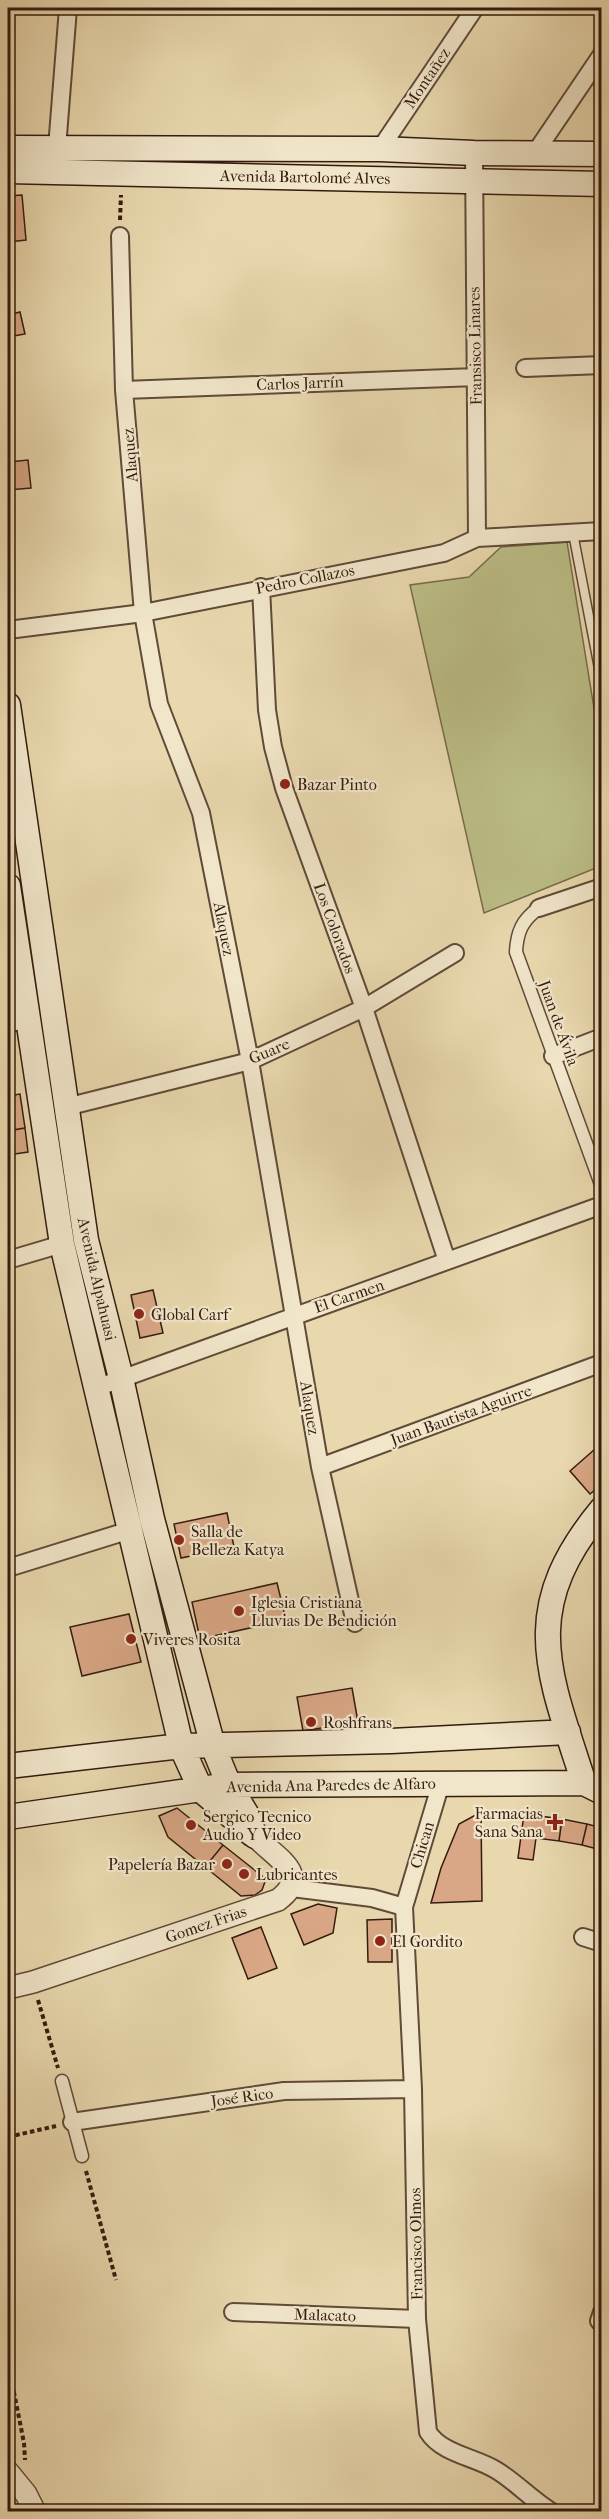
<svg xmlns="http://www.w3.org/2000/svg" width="609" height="2519" viewBox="0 0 609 2519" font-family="'IM FELL French Canon',serif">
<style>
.green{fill:#bbbd86;stroke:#776c4b;stroke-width:1.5}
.building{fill:#d9a786;stroke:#331b10;stroke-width:1.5}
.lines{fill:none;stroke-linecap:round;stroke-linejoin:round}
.service-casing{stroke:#604a38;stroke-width:11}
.pedestrian-casing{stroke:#604a38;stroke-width:15}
.minor-casing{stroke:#604a38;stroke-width:20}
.tertiary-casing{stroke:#604a38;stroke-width:24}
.secondary-casing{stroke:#331b10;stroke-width:27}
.path{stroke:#331b10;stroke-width:4;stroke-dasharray:4.5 3;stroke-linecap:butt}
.service{stroke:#f1e6ca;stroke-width:8}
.pedestrian{stroke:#f1e6ca;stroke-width:12}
.minor{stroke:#f1e6ca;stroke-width:16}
.tertiary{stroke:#f1e6ca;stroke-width:21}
.secondary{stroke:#f1e6ca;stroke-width:24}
.poi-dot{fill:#8f2418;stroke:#f1e6ca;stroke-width:2}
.labels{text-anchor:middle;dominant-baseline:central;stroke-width:4.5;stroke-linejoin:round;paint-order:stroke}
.street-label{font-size:16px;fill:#331b10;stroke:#f1e6ca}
.poi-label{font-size:16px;fill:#331b10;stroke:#f1e6ca;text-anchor:start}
</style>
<rect width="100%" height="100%" fill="#e9d8ae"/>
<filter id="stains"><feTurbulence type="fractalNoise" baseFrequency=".00333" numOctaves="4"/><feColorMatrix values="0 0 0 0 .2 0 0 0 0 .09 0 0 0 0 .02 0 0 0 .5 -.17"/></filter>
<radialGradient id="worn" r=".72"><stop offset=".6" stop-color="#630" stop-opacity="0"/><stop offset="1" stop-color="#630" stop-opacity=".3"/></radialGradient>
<path class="green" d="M567 542 594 708 602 732 601 866 484 913 410 585 469 577 501 547Z"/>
<path class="building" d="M22 195 26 240 8 242V196Z
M20 312 25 334 8 337V315Z
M28 460 31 488 8 490V462Z
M20 1094 25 1128 8 1131V1096Z
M25 1128 28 1152 8 1155V1131Z
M153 1290 163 1333 140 1338 131 1295Z
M595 1449 602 1457V1484L590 1494 570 1471Z
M227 1513 234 1547 181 1558 174 1524Z
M277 1583 286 1620 200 1639 192 1602Z
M129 1614 141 1662 82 1676 70 1627Z
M352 1688 358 1722 303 1731 297 1697Z
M177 1808 223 1845 205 1867 168 1837 159 1816Z
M481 1812 482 1901 431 1903 441 1868 459 1824Z
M524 1814 562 1819 559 1841 536 1838 533 1860 518 1858Z
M562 1819 587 1824 582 1845 559 1841Z
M587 1824 602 1828 601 1850 582 1845Z
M223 1845 266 1879 262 1890 255 1895 241 1896 205 1867Z
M318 1904 337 1908 333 1933 304 1945 291 1914Z
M392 1919V1962H368L367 1920Z
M261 1927 277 1968 248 1979 232 1938Z"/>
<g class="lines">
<g class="service-casing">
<path id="service" d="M573 533 602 684"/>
</g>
<g class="pedestrian-casing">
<path id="pedestrian" d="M539 908C522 920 517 932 516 952L602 1187
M62 2081 82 2156"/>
</g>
<g class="minor-casing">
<path id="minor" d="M57 148 68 8
M380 149 475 8
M474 153 477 538
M535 153 602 54
M120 236 124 390 143 613 159 704 201 813 250 1061 320 1467 355 1623
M525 368 602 365
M124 390 476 377
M261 587 267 710 273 747 284 788 364 1008 447 1261
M8 630 143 613 444 553 477 538 602 531
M539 908 602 887
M8 1024 28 1018
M553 1056 602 1037
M66 1107 250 1061 364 1008 455 953
M8 1260 62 1244
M96 1388 602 1205
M320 1467 602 1363
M8 1568 130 1530
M441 1783 404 1907 413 2089 417 2319 428 2432C442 2454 475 2457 496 2470 516 2482 532 2500 552 2512
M292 1888 372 1898 404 1907
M583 1937 602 1943
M72 2122 284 2091 413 2089
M233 2312 417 2319
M599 2321 602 2312"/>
</g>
<g class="tertiary-casing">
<path id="tertiary" d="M8 1988 33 1982 278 1900C313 1874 274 1857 255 1836
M8 2472 26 2494 35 2512"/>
</g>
<g class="secondary-casing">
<path id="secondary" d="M8 148 380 149 474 153 602 154
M8 171 602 184
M8 705 86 1240 121 1378 152 1519 213 1746 229 1785 247 1815 255 1836
M8 886 62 1244 176 1724 181 1746 201 1790 252 1834
M602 1509C518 1610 548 1671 584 1783L602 1792
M8 1766 181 1746 391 1741 568 1732
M8 1817 229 1785 584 1783"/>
</g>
<path class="path" d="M120 220 121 195
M38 2000 58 2068
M8 2137 56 2126
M86 2171 116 2280
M8 2362 24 2443 25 2460"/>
<use href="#service" class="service"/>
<use href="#pedestrian" class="pedestrian"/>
<use href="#minor" class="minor"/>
<use href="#tertiary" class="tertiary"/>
<use href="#secondary" class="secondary"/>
</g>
<g class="poi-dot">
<circle cx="285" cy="784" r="6"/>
<circle cx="139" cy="1314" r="6"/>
<circle cx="179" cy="1540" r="6"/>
<circle cx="239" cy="1611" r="6"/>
<circle cx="131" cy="1639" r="6"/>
<circle cx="311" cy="1722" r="6"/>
<path d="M552 1813h6v6h6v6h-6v6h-6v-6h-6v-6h6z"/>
<circle cx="191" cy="1825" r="6"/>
<circle cx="227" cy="1864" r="6"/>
<circle cx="244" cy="1874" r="6"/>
<circle cx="380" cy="1941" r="6"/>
</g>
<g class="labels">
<g class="street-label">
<text transform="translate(427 78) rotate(-56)">Montañez</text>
<text transform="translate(305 177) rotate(1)">Avenida Bartolomé Alves</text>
<text transform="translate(475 346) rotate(-91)">Fransisco Linares</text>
<text transform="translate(300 383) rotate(-2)">Carlos Jarrín</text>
<text transform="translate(130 455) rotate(-95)">Alaquez</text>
<text transform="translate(305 579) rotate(-11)">Pedro Collazos</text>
<text transform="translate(335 928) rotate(70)">Los Colorados</text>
<text transform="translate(224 929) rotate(79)">Alaquez</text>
<text transform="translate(559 1023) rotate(70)">Juan de Ávila</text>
<text transform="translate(269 1051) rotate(-23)">Guare</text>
<text transform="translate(97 1279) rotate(77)">Avenida Alpahuasi</text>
<text transform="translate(349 1296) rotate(-19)">El Carmen</text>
<text transform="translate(310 1408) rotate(81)">Alaquez</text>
<text transform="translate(461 1415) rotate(-20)">Juan Bautista Aguirre</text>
<text transform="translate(331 1785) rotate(-1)">Avenida Ana Paredes de Alfaro</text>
<text transform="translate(422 1845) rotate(-73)">Chican</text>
<text transform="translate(206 1924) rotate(-19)">Gomez Frias</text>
<text transform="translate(242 2097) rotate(-8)">José Rico</text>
<text transform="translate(416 2244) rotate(-91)">Francisco Olmos</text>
<text transform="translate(325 2315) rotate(2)">Malacato</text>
</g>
<g class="poi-label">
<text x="297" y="784">Bazar Pinto</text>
<text x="151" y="1314">Global Carf</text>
<text x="191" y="1531">Salla de<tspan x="191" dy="18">Belleza Katya</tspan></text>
<text x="251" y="1602">Iglesia Cristiana<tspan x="251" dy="18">Lluvias De Bendición</tspan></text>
<text x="143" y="1639">Viveres Rosita</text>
<text x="323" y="1722">Roshfrans</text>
<text x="543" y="1813" text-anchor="end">Farmacias<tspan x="543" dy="18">Sana Sana</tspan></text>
<text x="203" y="1816">Sergico Tecnico<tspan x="203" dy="18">Audio Y Video</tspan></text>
<text x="215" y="1864" text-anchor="end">Papelería Bazar</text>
<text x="256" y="1874">Lubricantes</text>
<text x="392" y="1941">El Gordito</text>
</g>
</g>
<rect width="609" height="2519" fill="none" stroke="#e9d8ae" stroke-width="30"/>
<rect x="9" y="9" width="591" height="2501" fill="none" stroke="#331b10" stroke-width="3"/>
<rect x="15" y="15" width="579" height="2489" fill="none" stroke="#331b10" stroke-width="1.5"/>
<rect width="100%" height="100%" filter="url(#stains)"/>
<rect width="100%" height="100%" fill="url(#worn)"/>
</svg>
